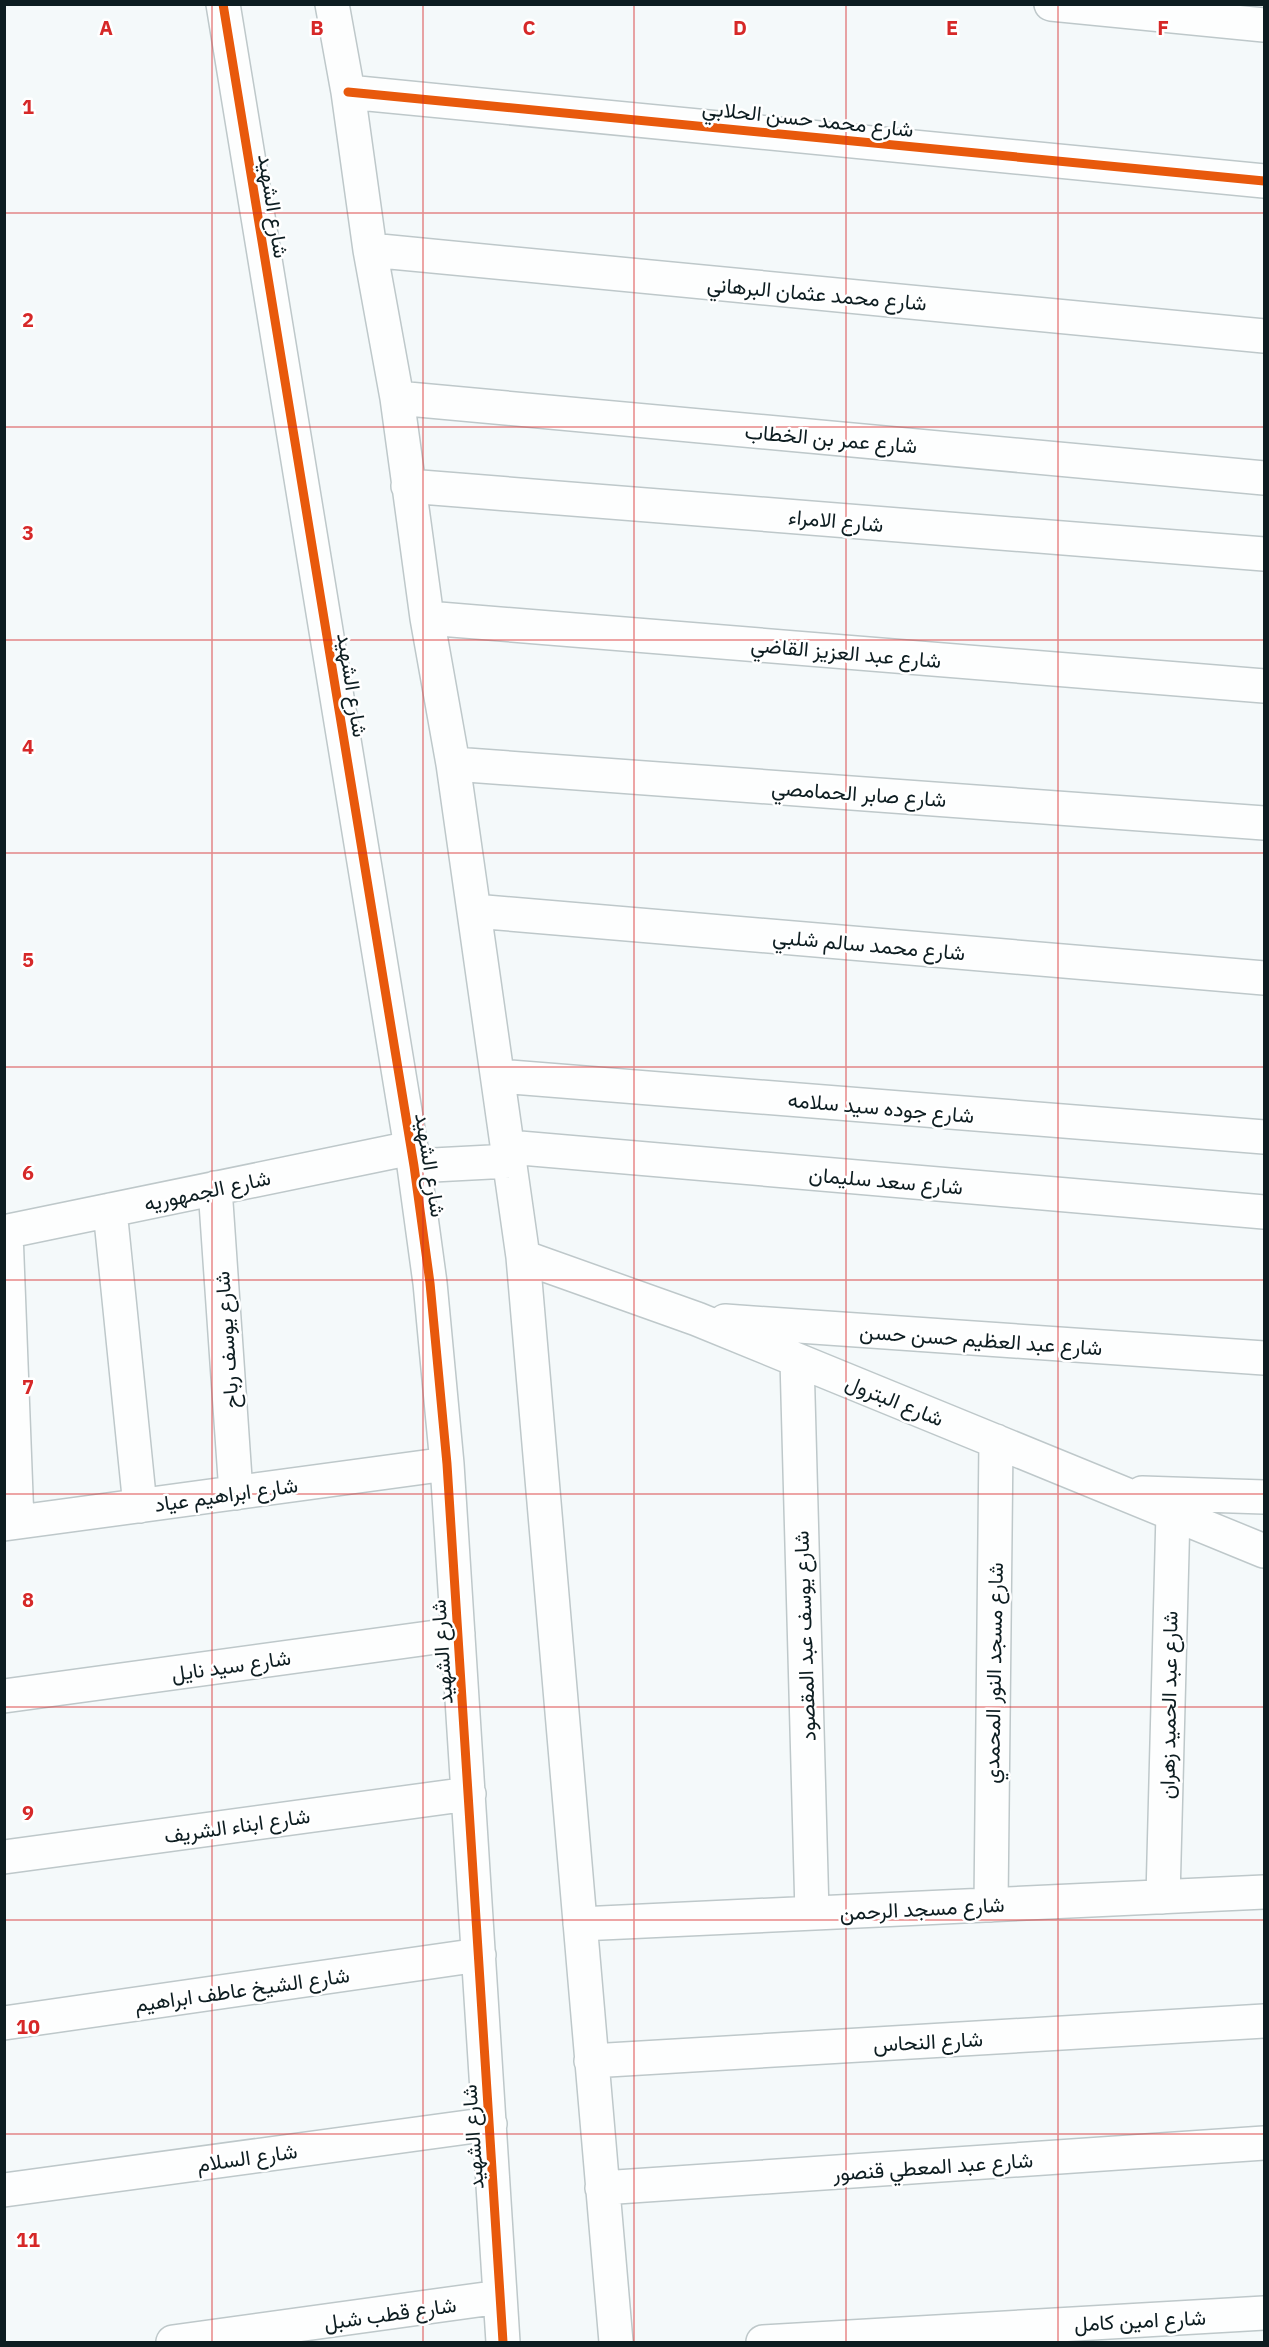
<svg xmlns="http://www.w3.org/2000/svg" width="1269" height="2347" viewBox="0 0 1269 2347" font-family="'IBM Plex Sans',Vazirmatn,sans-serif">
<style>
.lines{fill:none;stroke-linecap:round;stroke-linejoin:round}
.minor-casing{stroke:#bec8ca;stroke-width:36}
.minor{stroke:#fdfefe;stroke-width:33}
.cycleway-casing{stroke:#fff;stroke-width:13}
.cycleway{stroke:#e8590c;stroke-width:9}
.grid{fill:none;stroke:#d62828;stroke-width:1.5;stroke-opacity:0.55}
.labels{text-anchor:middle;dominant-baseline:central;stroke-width:5;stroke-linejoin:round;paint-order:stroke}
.street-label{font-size:21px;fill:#0d1d21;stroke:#fff}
.grid-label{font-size:20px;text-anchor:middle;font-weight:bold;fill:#d62828;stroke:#fff;stroke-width:5;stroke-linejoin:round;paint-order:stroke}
</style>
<rect width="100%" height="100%" fill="#f4f9fa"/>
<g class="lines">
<g class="minor-casing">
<path id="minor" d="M223 4 414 1166 430 1283 447 1464 503 2342
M332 4 348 92 370 250 397 398 427 618 453 764 523 1257 616 2342
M1051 4 1264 25
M348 92 1264 181
M370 250 1264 336
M397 398 1264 478
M408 486 1264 554
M427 618 1264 686
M453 764 1264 823
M474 911 1264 978
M498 1076 1264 1137
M508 1147 1264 1212
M414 1166 510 1161
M215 1188 236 1493
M110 1210 140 1506
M4 1232 411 1148
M6 1232 17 1522
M523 1257 697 1319 1264 1551
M725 1321 1264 1358
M797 1360 812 1913
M1142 1493 1264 1497
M4 1524 447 1464
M4 1696 458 1634
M4 1857 469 1794
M1163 1897 1173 1513
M991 1905 996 1441
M580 1924 1264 1892
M4 2023 479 1955
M591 2061 1264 2021
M602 2188 1264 2143
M4 2190 490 2124
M173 2342 500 2297
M763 2342 1264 2313"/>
</g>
<use href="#minor" class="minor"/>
<g class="cycleway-casing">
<path id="cycleway" d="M223 4 414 1166 430 1283 447 1464 503 2342
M348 92 1264 181"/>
</g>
<use href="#cycleway" class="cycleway"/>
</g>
<path class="grid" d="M212 4V2342M423 4V2342M634 4V2342M846 4V2342M1058 4V2342M4 213H1264M4 427H1264M4 640H1264M4 853H1264M4 1067H1264M4 1280H1264M4 1494H1264M4 1707H1264M4 1920H1264M4 2134H1264"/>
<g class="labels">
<g class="street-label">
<text transform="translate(808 118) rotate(6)">شارع محمد حسن الحلابي</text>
<text transform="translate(274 206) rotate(81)">شارع الشهيد</text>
<text transform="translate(817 293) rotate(5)">شارع محمد عثمان البرهاني</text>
<text transform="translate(831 438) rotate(5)">شارع عمر بن الخطاب</text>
<text transform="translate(836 520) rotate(5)">شارع الامراء</text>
<text transform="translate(846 652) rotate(5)">شارع عبد العزيز القاضي</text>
<text transform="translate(353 685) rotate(81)">شارع الشهيد</text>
<text transform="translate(859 793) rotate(4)">شارع صابر الحمامصي</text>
<text transform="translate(869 944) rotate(5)">شارع محمد سالم شلبي</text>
<text transform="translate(881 1107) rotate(5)">شارع جوده سيد سلامه</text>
<text transform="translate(431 1165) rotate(81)">شارع الشهيد</text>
<text transform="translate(886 1180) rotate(5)">شارع سعد سليمان</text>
<text transform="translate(207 1190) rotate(-12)">شارع الجمهوريه</text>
<text transform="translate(981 1339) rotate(4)">شارع عبد العظيم حسن حسن</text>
<text transform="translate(226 1340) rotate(-94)">شارع يوسف رباح</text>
<text transform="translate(895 1400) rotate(22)">شارع البترول</text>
<text transform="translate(226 1494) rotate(-8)">شارع ابراهيم عياد</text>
<text transform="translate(804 1636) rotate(-92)">شارع يوسف عبد المقصود</text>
<text transform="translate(441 1652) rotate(-94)">شارع الشهيد</text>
<text transform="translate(231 1665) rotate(-8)">شارع سيد نايل</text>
<text transform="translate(993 1673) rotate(-89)">شارع مسجد النور المحمدي</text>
<text transform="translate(1168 1705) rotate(-89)">شارع عبد الحميد زهران</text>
<text transform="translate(237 1825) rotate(-8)">شارع ابناء الشريف</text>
<text transform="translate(922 1908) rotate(-3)">شارع مسجد الرحمن</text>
<text transform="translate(242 1989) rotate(-8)">شارع الشيخ عاطف ابراهيم</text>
<text transform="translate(928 2041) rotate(-3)">شارع النحاس</text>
<text transform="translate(472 2137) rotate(-94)">شارع الشهيد</text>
<text transform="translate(247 2157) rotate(-8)">شارع السلام</text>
<text transform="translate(933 2166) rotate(-4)">شارع عبد المعطي قنصور</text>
<text transform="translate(390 2313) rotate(-8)">شارع قطب شبل</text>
<text transform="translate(1140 2320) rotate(-3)">شارع امين كامل</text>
</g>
</g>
<g class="grid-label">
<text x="106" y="35">A</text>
<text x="317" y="35">B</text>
<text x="529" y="35">C</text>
<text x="740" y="35">D</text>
<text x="952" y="35">E</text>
<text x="1163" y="35">F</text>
<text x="28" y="114">1</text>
<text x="28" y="327">2</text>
<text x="28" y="540">3</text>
<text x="28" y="754">4</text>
<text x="28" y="967">5</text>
<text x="28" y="1180">6</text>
<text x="28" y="1394">7</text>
<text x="28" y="1607">8</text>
<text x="28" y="1820">9</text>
<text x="28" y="2034">10</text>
<text x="28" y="2247">11</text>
</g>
<rect width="1269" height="2347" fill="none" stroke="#0d1d21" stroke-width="12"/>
</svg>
